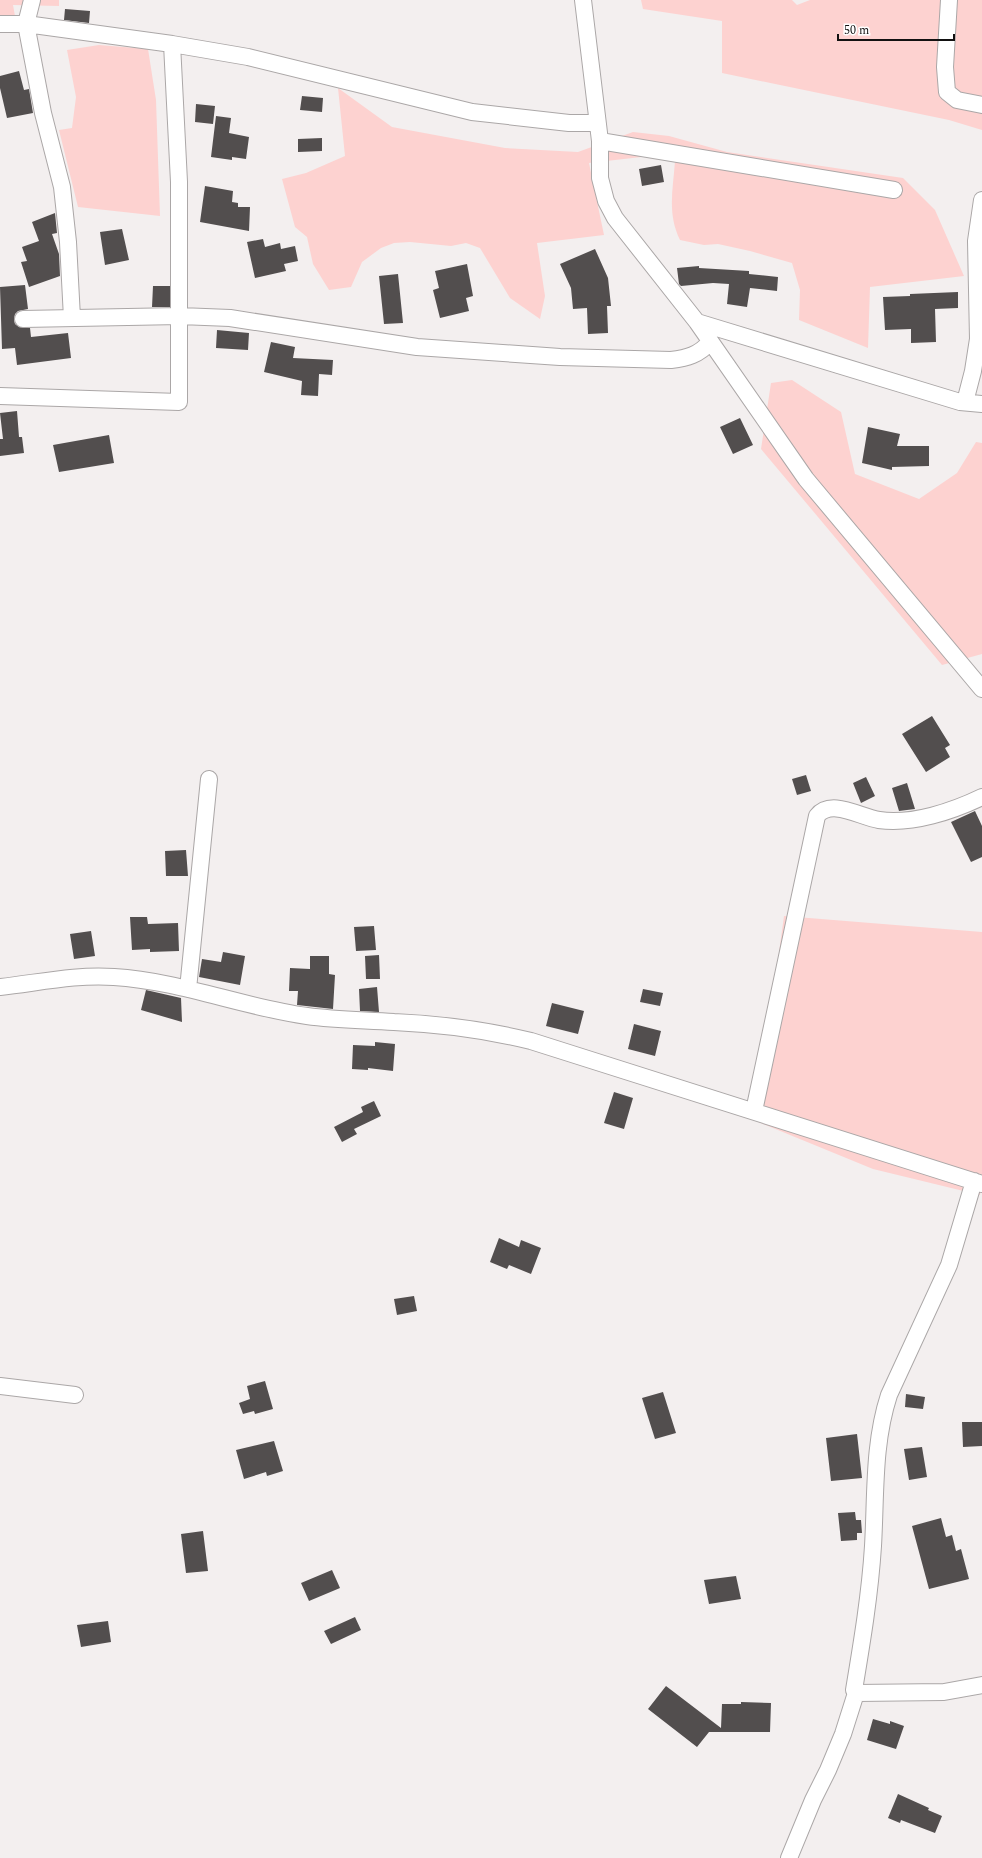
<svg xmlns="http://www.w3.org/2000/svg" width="982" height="1858" viewBox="0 0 982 1858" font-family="Spectral,serif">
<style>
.green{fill:#fdd2d0}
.building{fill:#524e4e}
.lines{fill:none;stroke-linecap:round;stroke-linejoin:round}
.minor-casing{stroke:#aba7a7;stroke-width:18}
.minor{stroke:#fff;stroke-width:16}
</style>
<rect width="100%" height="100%" fill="#f3efef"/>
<path class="green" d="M0 0H59V6L13 5 15 16H0Z
M641 0H792L797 5 810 0H982V130L949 120 722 73V21L643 9Z
M99 45 148 49 156 100 160 216 78 207 59 130 72 128 76 97 67 50Z
M338 88 392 127 505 148 578 152 633 132 669 136 727 152 903 178 935 210 964 276 870 287 868 348 799 320 800 290 792 263 750 251 718 244 704 245 680 240C667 213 673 190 675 161L650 156 589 163 604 235 537 243 545 296 540 319 510 298 480 248 466 243 451 246 410 242 394 243 381 248 362 262 351 287 329 290 313 264 307 237 295 227 282 179 306 173 345 156Z
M792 380 841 412 855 474 919 499 957 473 976 442 982 443V654L942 665 761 449 771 383Z
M784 916 982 932V1183L980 1195 873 1169 756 1121Z"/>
<path class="building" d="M65 9 90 11 89 23 64 20Z
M19 71 24 90 29 89 33 113 7 118 0 88V76Z
M302 96 323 98 322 112 300 110Z
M196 104 215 106 213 124 195 122Z
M216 116 231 118 229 133 249 137 246 159 232 157V160L211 157Z
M322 138V151L298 152V139Z
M661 165 664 182 642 186 639 169Z
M205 186 233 191 232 202 238 203V207H250L249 231 200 222Z
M55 213 57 233 52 234 59 254 60 276 29 287 21 262 27 261 22 247 39 241 32 222Z
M122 229 129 260 105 265 100 232Z
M263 239 265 247 280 243 281 249 295 246 298 261 284 264 286 271 255 278 247 242Z
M595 249 608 278 611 306H607L608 333 588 334 587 308 573 309 571 288 560 264Z
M467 264 473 296 466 298 469 311 440 318 433 290 439 288 435 271Z
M699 266V268L749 271V274L778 277 777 291 750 288 747 307 727 304 729 284 713 283 681 286 679 284 677 268Z
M398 274 403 323 384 324 379 276Z
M25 285 28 309 18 311 15 314 14 320 15 324 19 327 30 328 31 337 68 333 71 358 17 365 15 348 2 349 0 287Z
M153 286H170V307H152Z
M958 292V308L935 309 936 342 911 343V329L885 330 883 297 910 296V294Z
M217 330 249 333 248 350 216 348Z
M271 342 295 347 293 358 333 360 332 375 319 374 318 396 301 395 302 381 264 372Z
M17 411 19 437H22L24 453 0 456V439H3L0 413Z
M740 418 753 445 733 454 720 427Z
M868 427 900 434 897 446H929V466L892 467V470L862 463Z
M109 435 114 463 59 472 53 445Z
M932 716 950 745 945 748 950 757 926 772 902 734Z
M806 775 811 791 797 795 792 779Z
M866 777 875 796 861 803 853 783Z
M907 783 915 809 899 811 892 788Z
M975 811 982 826V857L971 862 951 822Z
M186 850 188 876H166L165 851Z
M130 917H147L148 924 178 923 179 951 150 952V949L132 950Z
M374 926 376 950 356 951 354 927Z
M91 931 95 956 74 959 70 934Z
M223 952 245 956 240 985 199 977 202 959 221 962Z
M379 955 380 979H366L365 956Z
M310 956H329V974L335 975 333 1009 297 1005 298 991H289L290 968 310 969Z
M377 987 379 1012 360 1011 359 989Z
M643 989 663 993 660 1006 640 1002Z
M146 990 181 998 182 1022 141 1010Z
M552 1003 584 1011 578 1034 546 1026Z
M634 1024 661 1031 655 1056 628 1049Z
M375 1042 395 1044 393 1071 368 1068V1070L352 1069 353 1045 375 1046Z
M614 1092 633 1098 624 1129 604 1123Z
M374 1101 381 1116 354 1129 357 1134 342 1142 334 1127 363 1112 361 1107Z
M499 1238 519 1247 521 1240 541 1248 531 1274 509 1265 507 1269 490 1262Z
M414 1296 417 1311 397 1315 394 1299Z
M265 1381 273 1409 255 1414 254 1411 243 1414 239 1403 250 1399 247 1386Z
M663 1392 676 1433 655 1439 642 1398Z
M906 1394 925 1397 923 1409 905 1407Z
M962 1422H982V1446L963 1447Z
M857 1434 862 1478 831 1481 826 1438Z
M274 1441 283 1471 267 1476 266 1472 244 1479 236 1450Z
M922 1447 927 1477 909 1480 904 1449Z
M855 1512 856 1520H861L862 1533H857V1540L841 1541 838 1513Z
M941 1518 946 1537 952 1535 956 1551 961 1549 969 1579 929 1589 912 1526Z
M203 1531 208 1571 186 1573 181 1534Z
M332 1570 340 1588 309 1601 301 1583Z
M736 1576 741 1599 709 1604 704 1580Z
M355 1617 361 1630 331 1644 324 1631Z
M108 1621 111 1642 81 1647 77 1625Z
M666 1686 721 1728 722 1704H741V1702L771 1703 770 1732H709L697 1747 648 1709Z
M873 1719 890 1724V1721L904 1726 896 1749 867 1740Z
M898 1794 929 1808 928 1810 942 1816 935 1833 901 1820 900 1823 888 1818Z"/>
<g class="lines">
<g class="minor-casing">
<path id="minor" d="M32 0 26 24 43 113 62 187 68 242 72 318
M583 0 600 141V178L606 201 615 218 697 322 806 479 982 689
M949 0 945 67 947 92 957 100 982 105
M0 24H26L172 44 248 57 472 112 569 123H597
M600 141 894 190
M23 319 180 316 230 318 417 347 560 357 671 360C687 358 699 355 710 342
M697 322 960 402 982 404
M0 396 179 402V182L172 44
M965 402 973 371 978 339 976 241 982 200
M0 987C37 983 77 974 114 977 180 981 242 1007 307 1016 336 1020 365 1020 394 1022 440 1024 486 1030 531 1041L982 1184
M188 989 209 779
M754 1111 817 816C831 798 860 817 879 820 912 825 953 811 982 797
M0 1386 75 1395
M856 1693 944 1692 982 1685
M789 1858 813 1800 828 1770 843 1734 856 1693 854 1690C862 1642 870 1594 873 1546 876 1495 873 1444 889 1395L949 1265 974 1181"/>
</g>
<use href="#minor" class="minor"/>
</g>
<path d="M838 34v6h116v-6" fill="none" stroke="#121111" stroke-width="2"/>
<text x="844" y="34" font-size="12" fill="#121111" stroke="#ffffff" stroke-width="3" paint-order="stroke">50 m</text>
</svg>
